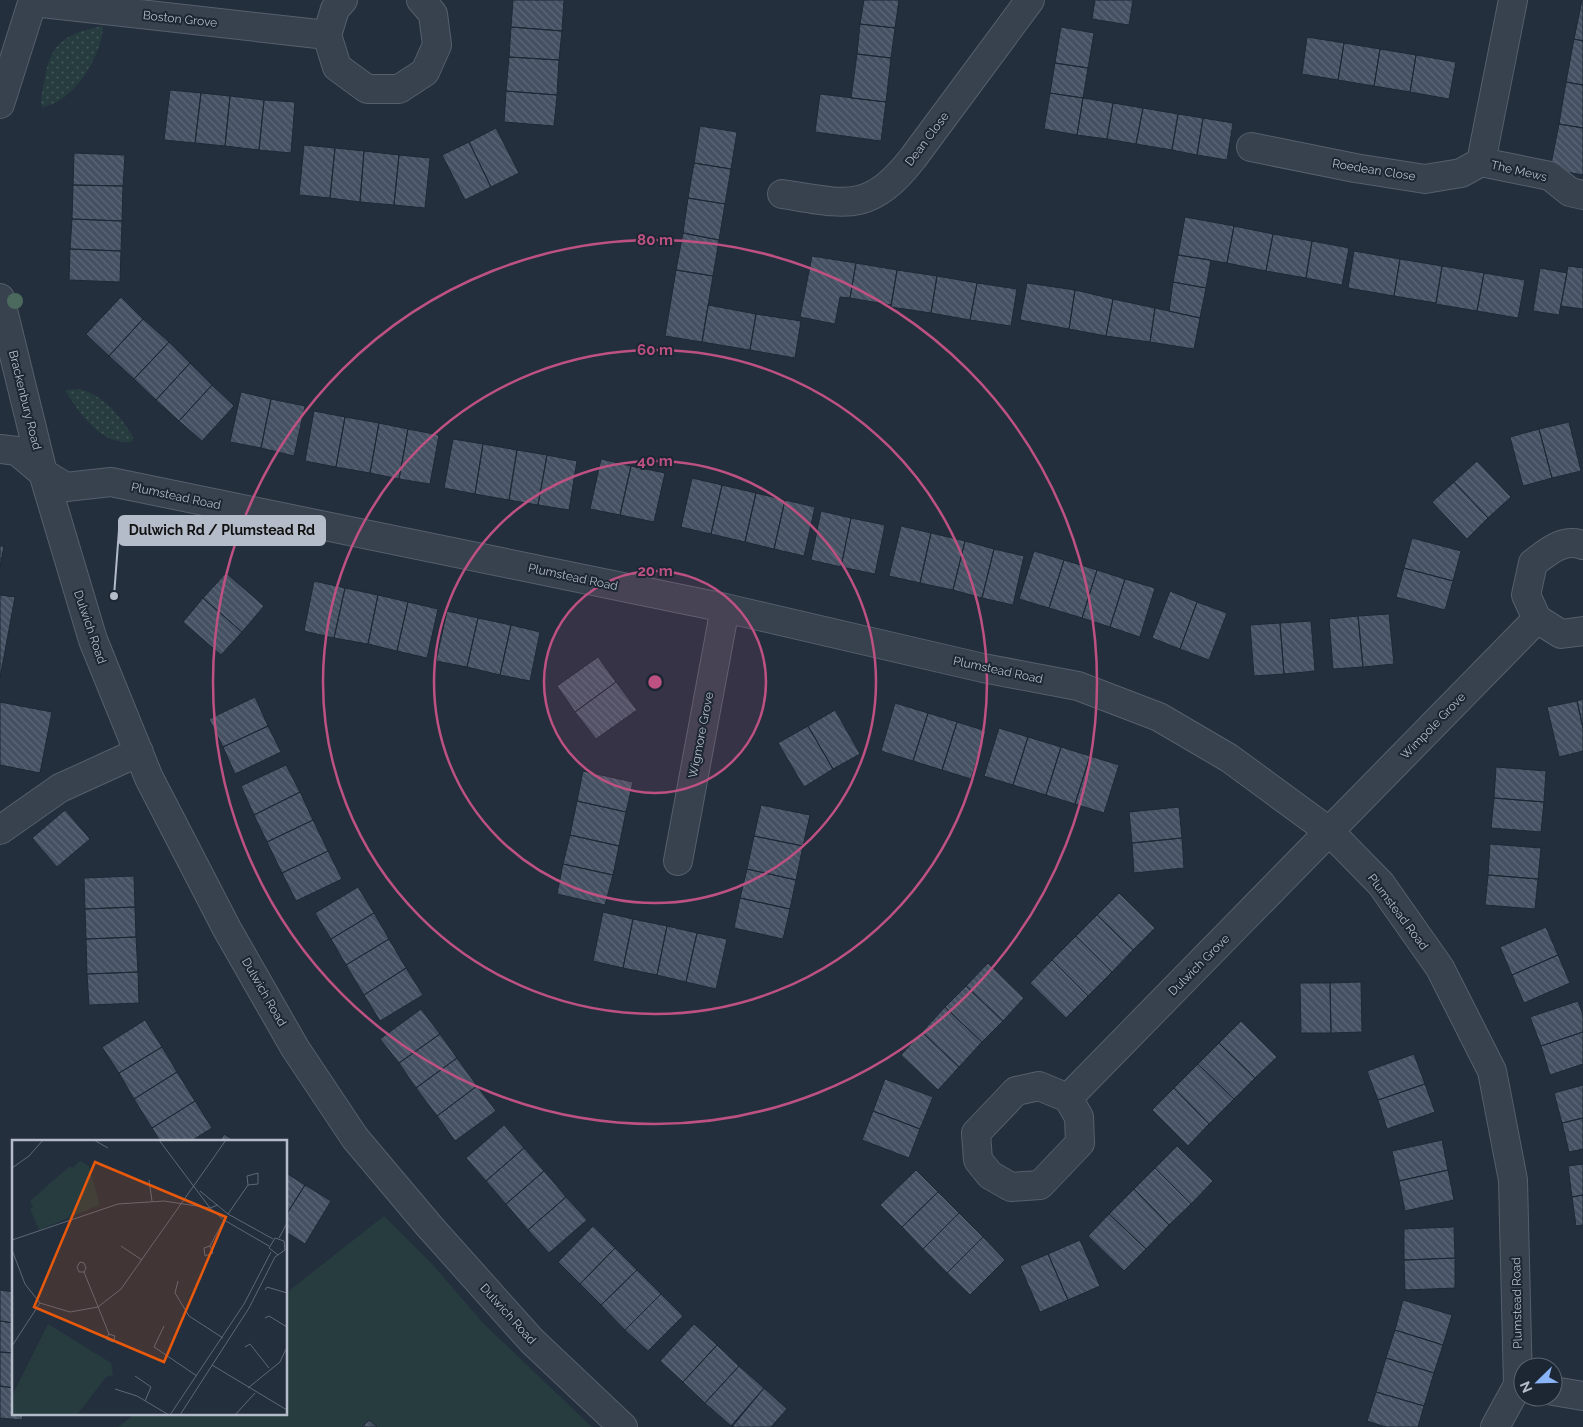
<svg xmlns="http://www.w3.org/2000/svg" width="1583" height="1427" viewBox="0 0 1583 1427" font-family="Raleway,sans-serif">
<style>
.grass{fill:url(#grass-dots)}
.garden{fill:#263c3f}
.building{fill:url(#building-back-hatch);stroke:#1f2835}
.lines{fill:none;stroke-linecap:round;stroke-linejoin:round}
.minor-casing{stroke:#565f6c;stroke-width:30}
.minor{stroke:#38414e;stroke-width:28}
.tree{fill:#4b6a5d}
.ring{fill:none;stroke:#bd5182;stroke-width:2.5}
.labels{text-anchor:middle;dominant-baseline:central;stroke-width:4;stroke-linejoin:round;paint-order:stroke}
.street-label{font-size:12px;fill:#b4bcc9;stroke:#1d2633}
.inset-road{fill:none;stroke:#5e6776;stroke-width:1}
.view{fill:#e8590c;fill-opacity:0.15;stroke:#e8590c;stroke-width:2.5}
.inset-edge{fill:none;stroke:#b4bcc9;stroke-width:2.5}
.centre{fill:#bd5182;stroke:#1d2633;stroke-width:2.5}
.ring-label{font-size:15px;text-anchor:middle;font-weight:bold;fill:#bd5182;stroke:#1d2633;stroke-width:4;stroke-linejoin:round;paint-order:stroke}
.leader{fill:none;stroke:#b4bcc9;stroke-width:2}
.callout-dot{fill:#b4bcc9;stroke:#1d2633;stroke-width:2}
.callout{fill:#b4bcc9;stroke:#b4bcc9;stroke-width:2}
.callout-label{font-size:14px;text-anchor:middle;font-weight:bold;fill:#111}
</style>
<defs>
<pattern id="grass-dots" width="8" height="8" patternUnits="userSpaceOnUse" patternTransform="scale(1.25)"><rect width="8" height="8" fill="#263c3f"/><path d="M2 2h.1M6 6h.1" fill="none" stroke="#435659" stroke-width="1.8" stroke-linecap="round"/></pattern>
<pattern id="building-back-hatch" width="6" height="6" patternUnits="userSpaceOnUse" patternTransform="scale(1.25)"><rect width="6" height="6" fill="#455162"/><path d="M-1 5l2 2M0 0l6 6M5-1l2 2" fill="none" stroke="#5d6877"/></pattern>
</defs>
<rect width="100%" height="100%" fill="#242f3e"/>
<path class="grass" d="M103 26C102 55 74 103 42 107L41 101C49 53 50 36 103 26Z
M80 389C106 397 120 416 134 438L131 442C101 445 79 413 65 390Z"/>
<path class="garden" d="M384 1216 432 1264 484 1324 592 1427H118L136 1413H286V1293Z"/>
<path class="building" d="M513 0H564L562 31 511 27Z
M864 0H899L895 28 860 24Z
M1095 0H1133L1129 25 1092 19Z
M1582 0H1583V41L1574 39Z
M860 24 895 28 891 58 857 54Z
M511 27 562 31 559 60 509 57Z
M1061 27 1094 33 1088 68 1055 63Z
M1307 37 1344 43 1338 80 1302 74Z
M1574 39 1583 41V85L1566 82Z
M1344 43 1380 49 1374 86 1338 80Z
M1380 49 1416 55 1410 92 1374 86Z
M857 54 891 58 886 102 851 98Z
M1416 55 1456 62 1449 99 1410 92Z
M509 57 559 60 557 95 506 91Z
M1055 63 1088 68 1083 98 1050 93Z
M1566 82 1583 85V128L1559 124Z
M170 90 201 93 195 143 164 140Z
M506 91 557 95 554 126 504 122Z
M201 93 230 96 225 146 195 143Z
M1050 93 1083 98 1077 135 1044 129Z
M820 94 886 102 881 141 815 132Z
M230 96 264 100 259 150 225 146Z
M1083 98 1113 103 1107 139 1077 135Z
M264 100 295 102 291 153 259 150Z
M1113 103 1143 108 1136 144 1107 139Z
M1143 108 1178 114 1172 150 1136 144Z
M1178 114 1203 118 1197 155 1172 150Z
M1203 118 1233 123 1227 160 1197 155Z
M1559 124 1583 128V175L1550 169Z
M700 126 737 132 731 169 694 163Z
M496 128 519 173 491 187 469 142Z
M469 142 491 187 465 200 442 155Z
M304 145 335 148 330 198 299 195Z
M335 148 364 151 360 202 330 198Z
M364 151 399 155 394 205 360 202Z
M74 153 125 155 123 186 73 185Z
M399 155 430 158 425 208 394 205Z
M694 163 731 169 725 204 688 198Z
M73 185 123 186 122 221 72 219Z
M688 198 725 204 719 240 683 233Z
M1185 217 1234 226 1227 263 1178 255Z
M72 219 122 221 121 251 70 249Z
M1234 226 1273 234 1266 271 1227 263Z
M683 233 719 240 713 276 676 270Z
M1273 234 1312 241 1306 278 1266 271Z
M1312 241 1349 248 1342 285 1306 278Z
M70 249 121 251 120 282 69 280Z
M1354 251 1400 259 1394 296 1348 288Z
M1178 255 1211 260 1206 288 1173 282Z
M812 256 856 263 850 298 840 297 835 324 800 317Z
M1400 259 1442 266 1436 303 1394 296Z
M856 263 897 270 891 305 850 298Z
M1442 266 1484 273 1477 311 1436 304Z
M1568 266 1583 268V309L1561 306Z
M1540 268 1567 273 1559 315 1533 311Z
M676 270 713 276 702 342 665 336Z
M897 270 937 276 931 313 891 307Z
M1484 273 1525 280 1518 318 1477 311Z
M937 276 977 283 970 320 931 313Z
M1173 282 1206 288 1200 318 1169 311Z
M977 283 1017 289 1011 326 970 320Z
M1027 283 1075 290 1069 329 1020 320Z
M1075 290 1113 299 1106 336 1069 329Z
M121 297 143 319 109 356 86 334Z
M1113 299 1155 308 1150 342 1106 336Z
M708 305 756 314 750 350 702 342Z
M1155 308 1200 318 1194 349 1150 342Z
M756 314 801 321 795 358 750 350Z
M143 319 169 342 134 379 109 356Z
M169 342 190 363 156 400 134 379Z
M190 363 212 385 179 421 156 400Z
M212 385 234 406 202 441 179 421Z
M241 392 271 399 261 448 230 442Z
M271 399 305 406 294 456 261 448Z
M314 411 345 417 336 467 305 461Z
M345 417 379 423 370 473 336 467Z
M1569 422 1581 471 1552 478 1539 429Z
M379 423 408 429 399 479 370 473Z
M408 429 439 435 430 484 399 479Z
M1539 429 1552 478 1523 486 1510 437Z
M453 439 483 444 475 494 444 488Z
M483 444 517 450 509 500 475 494Z
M517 450 547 455 538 505 509 500Z
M547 455 577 461 569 510 538 505Z
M601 459 631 466 620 515 590 509Z
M1477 461 1511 497 1488 518 1454 482Z
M631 466 665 473 654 522 620 515Z
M692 478 722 485 711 534 681 527Z
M1454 482 1488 518 1467 539 1432 502Z
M722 485 756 493 745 542 711 534Z
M756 493 785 500 774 549 745 542Z
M785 500 815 507 804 556 774 549Z
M821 511 851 518 841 567 811 560Z
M851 518 885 525 875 574 841 567Z
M901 526 931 533 920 583 889 576Z
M931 533 965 541 953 590 920 583Z
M1412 538 1461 551 1453 581 1404 568Z
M965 541 994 549 982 598 953 590Z
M0 546H4L0 567Z
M994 549 1024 556 1013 605 982 598Z
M1034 551 1064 560 1049 608 1019 599Z
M1064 560 1097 570 1082 618 1049 608Z
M1404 568 1453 581 1445 610 1396 597Z
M1097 570 1125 579 1110 627 1082 618Z
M226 573 264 606 242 632 203 598Z
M1125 579 1155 588 1140 637 1110 627Z
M314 581 345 588 334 638 304 631Z
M345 588 378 595 368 644 334 638Z
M1170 591 1197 602 1180 649 1152 638Z
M0 595 15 597 0 678Z
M378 595 408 602 397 651 368 644Z
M203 598 242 632 221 655 183 622Z
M408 602 438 609 427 658 397 651Z
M1197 602 1227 613 1209 660 1180 649Z
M447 611 478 618 467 667 436 661Z
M1389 614 1394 664 1363 667 1358 616Z
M1358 616 1363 667 1333 669 1329 619Z
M478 618 511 625 500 675 467 667Z
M1311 621 1315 671 1284 674 1280 623Z
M1280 623 1284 674 1254 676 1250 625Z
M511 625 540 632 530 681 500 675Z
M598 657 616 682 575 712 557 686Z
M616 682 637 710 596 739 575 712Z
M255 697 268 726 223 747 209 719Z
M1583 699V728L1577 701Z
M1577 701 1583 728V751L1559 757 1547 707Z
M0 702 52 712 40 773 0 765Z
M895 703 928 713 913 761 881 751Z
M835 710 860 754 833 769 808 726Z
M928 713 957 722 942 770 913 761Z
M957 722 986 731 971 779 942 770Z
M268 726 281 752 235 774 223 747Z
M808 726 833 769 804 787 778 743Z
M999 728 1028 737 1013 785 984 776Z
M1028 737 1061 747 1046 795 1013 785Z
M1061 747 1090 756 1075 804 1046 795Z
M1090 756 1119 765 1104 813 1075 804Z
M286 765 300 792 254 815 241 786Z
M1496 767 1546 771 1544 802 1494 798Z
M583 771 633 782 626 812 577 801Z
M300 792 313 820 267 842 254 815Z
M1494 798 1544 802 1541 832 1491 828Z
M577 801 626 812 619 846 570 835Z
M761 805 810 815 803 846 754 836Z
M1179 807 1182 838 1132 843 1129 812Z
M65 810 90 839 57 867 32 838Z
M313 820 328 851 282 873 267 842Z
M570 835 619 846 613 875 563 864Z
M754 836 803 846 796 880 747 869Z
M1182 838 1184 868 1134 873 1132 843Z
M1490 844 1541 848 1538 879 1488 875Z
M328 851 342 879 296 901 282 873Z
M563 864 613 875 605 905 557 894Z
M747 869 796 880 790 909 740 898Z
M1488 875 1538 879 1535 909 1485 905Z
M134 876 135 907 85 909 84 878Z
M358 887 374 913 331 939 315 913Z
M1119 893 1155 928 1133 950 1097 915Z
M740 898 790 909 783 939 734 928Z
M135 907 136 937 86 939 85 909Z
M603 912 633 919 623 968 593 961Z
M374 913 389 939 346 965 331 939Z
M1097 915 1133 950 1112 972 1076 936Z
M633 919 667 926 657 975 623 968Z
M667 926 697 933 686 982 657 975Z
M1546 927 1558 955 1512 975 1500 947Z
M697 933 727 939 716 989 686 982Z
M1076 936 1112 972 1088 996 1052 960Z
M136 937 138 972 87 974 86 939Z
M389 939 406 968 364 995 346 965Z
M1558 955 1570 983 1524 1003 1512 975Z
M1052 960 1088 996 1066 1018 1030 983Z
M988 963 1024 998 1003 1021 966 986Z
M406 968 423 995 380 1021 364 995Z
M138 972 139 1003 89 1005 87 974Z
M1361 982 1362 1032 1331 1033 1330 983Z
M1300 983H1330L1331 1033H1301Z
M966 986 1003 1021 982 1042 945 1007Z
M1578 1001 1583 1015V1032L1541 1046 1530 1017Z
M945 1007 982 1042 959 1067 922 1032Z
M421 1009 440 1034 399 1063 380 1039Z
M145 1020 162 1047 119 1073 102 1047Z
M1241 1021 1277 1057 1255 1078 1219 1043Z
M922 1032 959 1067 938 1090 901 1055Z
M1583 1032V1064L1550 1075 1541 1046Z
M440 1034 457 1058 416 1088 399 1063Z
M1219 1043 1255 1078 1234 1099 1198 1064Z
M162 1047 177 1072 134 1099 119 1073Z
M1414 1054 1425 1084 1378 1100 1367 1071Z
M457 1058 477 1086 437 1116 416 1088Z
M1198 1064 1234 1099 1209 1124 1174 1088Z
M177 1072 195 1101 152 1128 134 1099Z
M885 1079 933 1097 920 1129 873 1111Z
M1425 1084 1435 1112 1387 1129 1378 1100Z
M1583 1085V1118L1562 1123 1554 1093Z
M477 1086 496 1111 455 1141 437 1116Z
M1174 1088 1209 1124 1188 1146 1152 1110Z
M195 1101 212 1128 191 1141H160L152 1128Z
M873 1111 920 1129 909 1158 862 1140Z
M1583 1118V1149L1569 1152 1562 1123Z
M504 1125 524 1148 486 1181 466 1158Z
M224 1134 235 1141H220Z
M1442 1140 1448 1170 1399 1181 1392 1151Z
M1177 1146 1213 1181 1191 1204 1155 1168Z
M524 1148 544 1171 506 1204 486 1181Z
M1583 1164V1195L1572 1197 1568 1166Z
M1155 1168 1191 1204 1169 1225 1134 1189Z
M916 1170 938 1192 902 1227 880 1205Z
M1448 1170 1454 1200 1405 1211 1399 1181Z
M544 1171 566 1197 528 1230 506 1204Z
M286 1173 305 1185 286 1215Z
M305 1185 331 1201 305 1244 286 1232V1215Z
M1134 1189 1169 1225 1146 1249 1109 1214Z
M938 1192 959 1213 923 1249 902 1227Z
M1583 1195V1225L1576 1226 1572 1197Z
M566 1197 587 1220 549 1253 528 1230Z
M959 1213 983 1237 947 1273 923 1249Z
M1109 1214 1146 1249 1124 1271 1088 1236Z
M593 1226 615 1248 580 1284 558 1262Z
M1454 1227 1455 1258 1404 1260V1229Z
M983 1237 1005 1260 970 1295 947 1273Z
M1080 1240 1100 1286 1068 1300 1048 1254Z
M615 1248 637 1270 601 1305 580 1284Z
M1048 1254 1068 1300 1040 1312 1020 1266Z
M1455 1258V1288L1405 1290 1404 1260Z
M637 1270 661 1294 625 1330 601 1305Z
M0 1290 14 1292V1323L0 1321Z
M661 1294 683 1316 648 1351 625 1330Z
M1403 1300 1452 1315 1443 1345 1395 1330Z
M0 1321 14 1323V1353L0 1352Z
M694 1324 717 1345 683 1382 660 1361Z
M1395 1330 1443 1345 1434 1373 1386 1358Z
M717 1345 739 1366 705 1403 683 1382Z
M0 1352 14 1353V1388L0 1386Z
M1386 1358 1434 1373 1424 1406 1376 1392Z
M739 1366 764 1388 731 1426 705 1403Z
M0 1386 14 1388V1413H23L22 1420 0 1418Z
M764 1388 787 1409 771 1427H732Z
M1376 1392 1424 1406 1418 1427H1386L1367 1421Z
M369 1420 377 1427H362Z"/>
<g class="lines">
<g class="minor-casing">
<path id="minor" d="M343 0 335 9 327 35 337 67 367 89H399L425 72 437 45 433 14 421 0
M33 2 327 35
M0 104 33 0
M1251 147 1355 168 1425 179 1461 173 1481 162 1513 0
M1481 162 1550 176 1570 192 1583 195
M782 194C846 204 869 214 913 158L1030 0
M0 298 43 473 93 640 149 778 227 929 295 1048 355 1138 430 1227 532 1341 623 1427
M0 449 17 451 43 473 66 487 111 482 725 608 983 668 1078 686 1159 717 1229 758 1330 832 1381 884 1440 968 1492 1071 1513 1180 1518 1385 1495 1427
M1583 545C1563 538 1549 551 1533 563L1526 595 1537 619 1561 634 1583 631
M0 830 60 788 139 752
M678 861 725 608
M1068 1098 1079 1117 1080 1143 1040 1185 1011 1187 990 1175 978 1160 976 1133 1016 1091 1039 1086 1068 1098 1537 619
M1553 1391 1583 1396"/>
</g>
<use href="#minor" class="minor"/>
</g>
<circle class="tree" cx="15" cy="301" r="8"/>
<circle cx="655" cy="682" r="111" fill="#bd5182" fill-opacity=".12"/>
<g class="ring">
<circle cx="655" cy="682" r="111"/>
<circle cx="655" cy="682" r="221"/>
<circle cx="655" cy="682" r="332"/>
<circle cx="655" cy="682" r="442"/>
</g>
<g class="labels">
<g class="street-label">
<text transform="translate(180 19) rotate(6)">Boston Grove</text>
<text transform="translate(927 139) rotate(-53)">Dean Close</text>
<text transform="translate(1374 170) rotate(9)">Roedean Close</text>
<text transform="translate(1519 171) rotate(13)">The Mews</text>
<text transform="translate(25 400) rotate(76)">Brackenbury Road</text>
<text transform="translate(176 496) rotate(12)">Plumstead Road</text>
<text transform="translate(573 577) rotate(12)">Plumstead Road</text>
<text transform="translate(90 627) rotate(71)">Dulwich Road</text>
<text transform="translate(998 670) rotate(12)">Plumstead Road</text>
<text transform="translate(1433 726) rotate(-46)">Wimpole Grove</text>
<text transform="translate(701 735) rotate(-79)">Wigmore Grove</text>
<text transform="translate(1398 912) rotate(53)">Plumstead Road</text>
<text transform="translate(1199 965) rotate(-45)">Dulwich Grove</text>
<text transform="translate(264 992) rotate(60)">Dulwich Road</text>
<text transform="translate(1517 1303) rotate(-91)">Plumstead Road</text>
<text transform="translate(508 1314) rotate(48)">Dulwich Road</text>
</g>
</g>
<g transform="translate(12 1140)">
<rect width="275" height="275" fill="#242f3e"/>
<path d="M68 21 77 26 88 65 27 90 18 69 21 67 18 61 58 26 60 28ZM36 184 99 223 101 235 94 237 65 275H0V256Z" fill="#263c3f"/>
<path class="inset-road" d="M82 0 96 8M147 0 198 68 212 80 257 106M0 28 17 16 31 0M137 40 140 61M188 51 216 74 261 99M216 74 236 45 235 36 246 33V44L236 45M267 98 275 83M0 100 106 64 152 61 198 68 206 65M109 106 130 120M198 106 201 113 193 116 192 108 198 106 212 80M0 110 13 144 28 163 58 172 86 167 109 149 214 0M72 132H67L65 127 68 122 72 123 74 128 72 132 97 194 103 196 101 202 94 199 97 194M166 141 163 153 177 176 211 198M253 150 255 147 275 153M253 178 257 176 275 187M152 186 142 207 185 236M0 206 28 163M233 207 238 204 257 228M200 225 275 270M123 236 139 247 133 261M236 248 268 222 275 207M103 249 125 256 157 275M158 275 232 164 259 112M168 275 237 168 263 117 273 110 272 101 263 98 257 108 266 115M223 275 243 253"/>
<path class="view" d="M83 22 214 77 152 222 22 167Z"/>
<rect width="275" height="275" class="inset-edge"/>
</g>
<circle cx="655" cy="682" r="8" class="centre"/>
<g class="ring-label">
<text x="655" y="245">80 m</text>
<text x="655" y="355">60 m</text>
<text x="655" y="466">40 m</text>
<text x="655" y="576">20 m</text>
</g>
<path class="leader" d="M114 596L119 530"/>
<circle class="callout-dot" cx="114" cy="596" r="5"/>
<rect class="callout" x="119" y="516" width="206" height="29" rx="5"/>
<g class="callout-label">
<text x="222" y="535">Dulwich Rd / Plumstead Rd</text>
</g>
<g transform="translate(1538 1382) rotate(247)"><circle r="24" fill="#1d2633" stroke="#59626f"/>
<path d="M0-4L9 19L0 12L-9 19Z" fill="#8ab4f8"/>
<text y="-8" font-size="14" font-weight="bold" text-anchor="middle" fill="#b4bcc9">N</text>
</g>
</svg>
